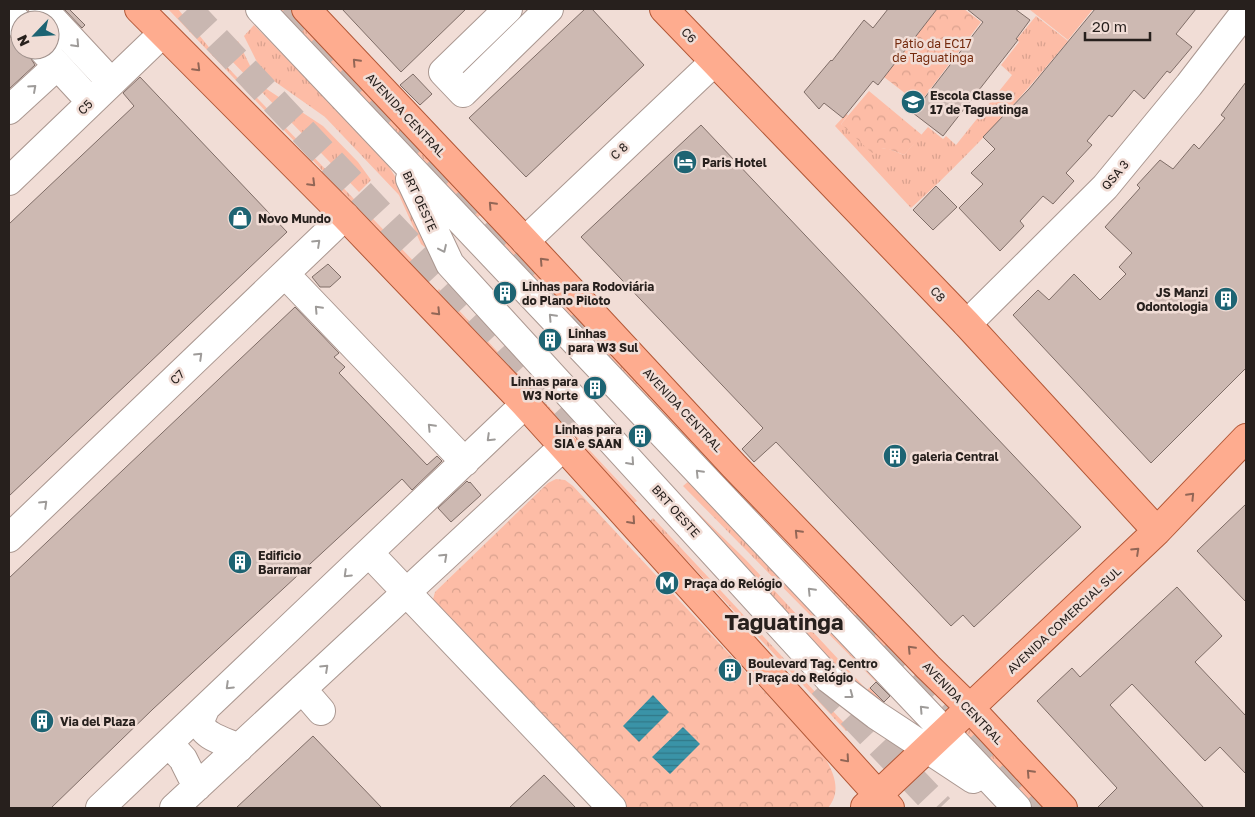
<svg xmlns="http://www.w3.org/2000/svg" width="1255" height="817" viewBox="0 0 1255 817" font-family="'Golos Text',sans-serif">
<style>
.grass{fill:url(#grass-tufts)}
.forest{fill:url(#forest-crowns)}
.pitch{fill:#fdbca6}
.water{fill:url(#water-rules)}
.building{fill:#cdb9b2;stroke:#7f6d67}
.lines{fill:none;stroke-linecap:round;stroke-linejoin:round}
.major-tunnel{stroke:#c9b7b1;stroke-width:28;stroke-dasharray:28 14;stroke-linecap:butt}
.minor-casing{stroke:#aa9790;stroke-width:30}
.major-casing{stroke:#b25736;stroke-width:30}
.minor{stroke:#fff;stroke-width:28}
.major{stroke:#feac8f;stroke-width:28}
.oneway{stroke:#9e9b99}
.oneway2{stroke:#926656}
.labels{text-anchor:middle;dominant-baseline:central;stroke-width:5;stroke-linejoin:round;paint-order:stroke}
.street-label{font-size:12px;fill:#27201d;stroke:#f1ddd6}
.park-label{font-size:12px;fill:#752b0e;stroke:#f1ddd6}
.poi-label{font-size:12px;font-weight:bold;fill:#27201d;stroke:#f1ddd6;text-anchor:start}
.town-label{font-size:22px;font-weight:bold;fill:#27201d;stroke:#f1ddd6}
</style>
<defs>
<pattern id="grass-tufts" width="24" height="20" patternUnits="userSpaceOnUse" patternTransform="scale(1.25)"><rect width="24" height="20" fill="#fdbca6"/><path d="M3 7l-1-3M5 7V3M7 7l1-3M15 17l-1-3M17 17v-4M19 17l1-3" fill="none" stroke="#d9a18e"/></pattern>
<pattern id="forest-crowns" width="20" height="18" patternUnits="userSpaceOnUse" patternTransform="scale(1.25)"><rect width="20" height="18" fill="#fdbca6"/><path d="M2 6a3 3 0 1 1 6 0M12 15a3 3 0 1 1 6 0" fill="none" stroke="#d9a18e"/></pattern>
<pattern id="water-rules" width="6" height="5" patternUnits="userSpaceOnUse" patternTransform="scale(1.25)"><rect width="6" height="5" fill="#3a93a7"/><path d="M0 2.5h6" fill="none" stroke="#317887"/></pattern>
</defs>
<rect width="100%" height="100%" fill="#f1ddd6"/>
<path class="grass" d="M168 9H178L212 51 423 271 420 273Z
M280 9H290L483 213 478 217Z
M1036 16 1068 41C1019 100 968 157 911 208L835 126 846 114 848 115 841 124 878 149H889L904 155 928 127 943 139 946 136 956 145 1012 75 1001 65 1019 42 1017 39Z
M254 25 383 157 406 194 435 256 421 244 399 195 325 117 267 76 260 68 244 36Z
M238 41 257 80 262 86 323 126 358 162 371 180 359 192 224 53Z
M500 232 696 439 692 444 496 236Z
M439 289 637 501 634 503 437 291Z
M718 463 906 653 897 662 714 467Z
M689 481 882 676 876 682 683 486Z
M677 492 746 560 867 690 870 687 884 702 880 706 836 671Z
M653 518 845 724 851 726 846 731 650 521Z
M973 724 1048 808H1037L964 731Z"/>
<path class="forest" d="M937 9H964L981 22 919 104 884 77Z
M869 91 922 135 904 155C892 150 883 145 872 153L841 124Z
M556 479 565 480 573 486 824 756C834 773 842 791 828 808H621L432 603 435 592 548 483Z"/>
<path class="pitch" d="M1029 9H1093L1068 40Z"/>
<path class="water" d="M653 695 669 712 639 742 623 726Z
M683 727 700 744 670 774 652 757Z"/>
<path class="building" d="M64 9H69L85 25 82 28Z
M342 9H466L401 72Z
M585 9H592L644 65 526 177 469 118Z
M888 9H937L878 85 873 81 843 118 824 103 819 109 804 92 831 60 832 61 864 20 873 28Z
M967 9H1015L1030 20 1016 39 1018 40 943 136 913 113 983 22Z
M1095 9H1196L1176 34 1192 47 1170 73 1167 71 1144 99 1134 90 1112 117 1109 115 1087 141 1092 145 1066 173 1074 181 1053 204 1043 196 1020 221 1024 226 1000 251 959 208 983 184 971 173 995 149 983 137 1029 89Z
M9 36 14 39 20 40V50H28V54L35 65 9 89Z
M413 74 432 94 420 105 400 85Z
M140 77 287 232 9 496V224L134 106 123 93Z
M1246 82V368L1151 463 1013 315 1038 290 1049 300 1074 274 1100 300 1126 274 1119 267 1132 253 1105 227 1140 188 1137 185 1160 160 1173 169 1194 144 1199 149 1225 118 1221 115Z
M701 125 1081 527 974 627 963 615 951 626 776 442 754 462 742 449 763 428 581 237Z
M936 186 957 207 933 230 913 210Z
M328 264 341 277 330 287H320L312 277Z
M295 307 339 353 334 357 345 367 339 373 427 465 437 456 442 461 412 490 402 479 153 709 51 808H9V578Z
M467 481 469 483 470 482 481 495 451 522 438 508Z
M1246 504V602L1197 551Z
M1177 587 1222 636 1195 662 1246 716V774L1220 747 1205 761 1132 684 1110 705 1204 808H1097L1117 788 1037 701 1072 668 1080 677Z
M876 682 890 696 884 702 870 688Z
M313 736 382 808H236Z
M544 775 576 808H509Z"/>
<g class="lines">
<path class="major-tunnel" d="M188 9 579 425
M285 9 589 330
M858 613 1042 808
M822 684 940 808"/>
<g class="minor-casing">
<path id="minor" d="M43 9 111 82
M260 9 1017 808
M508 9 443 72 463 93 549 9
M9 12 20 25
M43 50 91 102
M9 110 57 66
M410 179 450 264 829 679 876 715 973 779
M9 181 162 34
M525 241 714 62
M285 274 465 462
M967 324 1105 187 1189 85 1246 11
M9 538 345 216
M369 553 612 808
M302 689 321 711
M205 709C204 712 201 717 201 721 201 737 228 742 239 748
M165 747 173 748 183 759 197 787
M100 808 525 404
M174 808 564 446"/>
</g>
<g class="major-casing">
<path id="major" d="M139 9 345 216 525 404 890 808
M306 9 525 241 734 466 928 667 970 708 1063 808
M664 9 967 324 1157 531
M865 807 1157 531 1246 438"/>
</g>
<use href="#minor" class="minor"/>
<use href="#major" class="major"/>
</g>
<defs><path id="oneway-chevron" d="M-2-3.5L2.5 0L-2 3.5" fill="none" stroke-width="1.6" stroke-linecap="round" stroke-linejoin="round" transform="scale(1.25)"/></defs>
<g class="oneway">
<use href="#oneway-chevron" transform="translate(76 44) rotate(47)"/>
<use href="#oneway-chevron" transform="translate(33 88) rotate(-42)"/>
<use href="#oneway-chevron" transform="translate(317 243) rotate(-43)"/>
<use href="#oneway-chevron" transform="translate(443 249) rotate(65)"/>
<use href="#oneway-chevron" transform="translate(318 309) rotate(-133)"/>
<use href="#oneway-chevron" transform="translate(552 317) rotate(-133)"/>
<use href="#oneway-chevron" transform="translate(199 356) rotate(-44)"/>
<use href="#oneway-chevron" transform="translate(431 427) rotate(-134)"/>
<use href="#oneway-chevron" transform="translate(490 438) rotate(136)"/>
<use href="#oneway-chevron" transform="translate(631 462) rotate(48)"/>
<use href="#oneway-chevron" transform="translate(699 473) rotate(-134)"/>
<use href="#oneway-chevron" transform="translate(44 504) rotate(-44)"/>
<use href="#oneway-chevron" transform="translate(444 557) rotate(-43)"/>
<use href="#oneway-chevron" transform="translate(347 574) rotate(136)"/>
<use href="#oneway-chevron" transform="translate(811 591) rotate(-134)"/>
<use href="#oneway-chevron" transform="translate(325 668) rotate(-43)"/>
<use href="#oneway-chevron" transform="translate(229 686) rotate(136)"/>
<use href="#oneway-chevron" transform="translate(850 695) rotate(37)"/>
<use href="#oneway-chevron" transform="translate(923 709) rotate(-133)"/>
</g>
<g class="oneway2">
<use href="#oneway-chevron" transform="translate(356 62) rotate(-133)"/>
<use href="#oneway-chevron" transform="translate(197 68) rotate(45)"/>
<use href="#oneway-chevron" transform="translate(312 183) rotate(45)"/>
<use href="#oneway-chevron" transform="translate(492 205) rotate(-133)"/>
<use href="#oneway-chevron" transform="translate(543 261) rotate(-133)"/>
<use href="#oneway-chevron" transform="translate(437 312) rotate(46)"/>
<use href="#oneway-chevron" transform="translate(1191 496) rotate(-46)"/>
<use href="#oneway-chevron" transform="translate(632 521) rotate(48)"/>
<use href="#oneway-chevron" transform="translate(798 533) rotate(-134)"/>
<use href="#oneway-chevron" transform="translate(1136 551) rotate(-43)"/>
<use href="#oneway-chevron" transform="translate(911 649) rotate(-134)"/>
<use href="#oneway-chevron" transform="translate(846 759) rotate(49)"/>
<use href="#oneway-chevron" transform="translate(1030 773) rotate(-133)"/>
</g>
<defs>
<g id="school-disc" transform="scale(1.25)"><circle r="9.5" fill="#1d6473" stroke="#f1ddd6"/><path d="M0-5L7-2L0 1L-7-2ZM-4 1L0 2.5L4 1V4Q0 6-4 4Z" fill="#fff"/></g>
<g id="hotel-disc" transform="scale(1.25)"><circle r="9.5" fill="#1d6473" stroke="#f1ddd6"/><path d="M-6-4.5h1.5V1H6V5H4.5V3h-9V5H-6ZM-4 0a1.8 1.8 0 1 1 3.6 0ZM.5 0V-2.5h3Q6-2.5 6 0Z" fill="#fff"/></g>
<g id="shop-disc" transform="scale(1.25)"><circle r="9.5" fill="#1d6473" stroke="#f1ddd6"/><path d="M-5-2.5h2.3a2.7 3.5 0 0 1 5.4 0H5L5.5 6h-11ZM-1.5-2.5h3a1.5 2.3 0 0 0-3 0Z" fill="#fff"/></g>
<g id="building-disc" transform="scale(1.25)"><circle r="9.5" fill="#1d6473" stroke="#f1ddd6"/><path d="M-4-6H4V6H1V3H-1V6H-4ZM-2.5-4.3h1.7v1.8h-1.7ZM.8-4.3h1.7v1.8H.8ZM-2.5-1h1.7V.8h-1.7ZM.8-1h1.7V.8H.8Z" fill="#fff"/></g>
<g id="metro-disc" transform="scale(1.25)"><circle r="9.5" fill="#1d6473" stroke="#f1ddd6"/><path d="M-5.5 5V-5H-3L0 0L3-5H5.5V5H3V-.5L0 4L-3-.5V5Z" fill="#fff"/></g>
</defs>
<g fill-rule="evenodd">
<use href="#school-disc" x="913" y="102"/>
<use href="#hotel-disc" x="685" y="162"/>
<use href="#shop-disc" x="240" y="218"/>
<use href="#building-disc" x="505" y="293"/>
<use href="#building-disc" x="1226" y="299"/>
<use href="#building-disc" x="550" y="340"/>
<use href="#building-disc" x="595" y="388"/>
<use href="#building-disc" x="640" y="436"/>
<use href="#building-disc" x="895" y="456"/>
<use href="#building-disc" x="240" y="562"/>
<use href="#metro-disc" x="667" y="583"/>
<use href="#building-disc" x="730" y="670"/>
<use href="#building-disc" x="42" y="721"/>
</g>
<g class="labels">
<g class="street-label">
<text transform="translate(689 35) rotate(47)">C6</text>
<text transform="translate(85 107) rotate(-44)">C5</text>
<text transform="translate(406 115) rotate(47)">AVENIDA CENTRAL</text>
<text transform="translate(619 151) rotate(-43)">C 8</text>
<text transform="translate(1115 175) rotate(-50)">QSA 3</text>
<text transform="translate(420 201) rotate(65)">BRT OESTE</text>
<text transform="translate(938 294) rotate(46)">C8</text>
<text transform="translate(177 377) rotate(-44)">C7</text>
<text transform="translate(683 410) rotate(47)">AVENIDA CENTRAL</text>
<text transform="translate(676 511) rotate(48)">BRT OESTE</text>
<text transform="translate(1064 620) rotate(-43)">AVENIDA COMERCIAL SUL</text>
<text transform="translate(963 703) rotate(46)">AVENIDA CENTRAL</text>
</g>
<g class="park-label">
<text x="933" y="43">Pátio da EC17<tspan x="933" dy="14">de Taguatinga</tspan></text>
</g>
<g class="poi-label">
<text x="930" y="95">Escola Classe<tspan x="930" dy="14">17 de Taguatinga</tspan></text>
<text x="702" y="162">Paris Hotel</text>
<text x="258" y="218">Novo Mundo</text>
<text x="522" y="286">Linhas para Rodoviária<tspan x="522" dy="14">do Plano Piloto</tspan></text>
<text x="1208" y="292" text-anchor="end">JS Manzi<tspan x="1208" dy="14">Odontologia</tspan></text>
<text x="568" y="333">Linhas<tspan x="568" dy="14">para W3 Sul</tspan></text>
<text x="578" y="381" text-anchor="end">Linhas para<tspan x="578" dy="14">W3 Norte</tspan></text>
<text x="622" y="429" text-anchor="end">Linhas para<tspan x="622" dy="14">SIA e SAAN</tspan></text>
<text x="912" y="456">galeria Central</text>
<text x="258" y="555">Edificio<tspan x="258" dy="14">Barramar</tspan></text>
<text x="684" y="583">Praça do Relógio</text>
<text x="748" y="663">Boulevard Tag. Centro<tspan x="748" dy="14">| Praça do Relógio</tspan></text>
<text x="60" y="721">Via del Plaza</text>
</g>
<g class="town-label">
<text x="784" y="621">Taguatinga</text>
</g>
</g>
<rect width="1255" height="817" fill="none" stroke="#27201d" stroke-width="20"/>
<g transform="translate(35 35) rotate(245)"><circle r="24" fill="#f1ddd6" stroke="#a0918c"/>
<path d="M0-4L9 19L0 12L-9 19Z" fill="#1d6473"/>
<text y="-8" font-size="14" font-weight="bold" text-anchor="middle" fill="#27201d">N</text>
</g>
<path d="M1085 32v8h65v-8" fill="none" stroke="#27201d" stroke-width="2.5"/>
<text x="1092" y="32" font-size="15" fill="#27201d" stroke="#f1ddd6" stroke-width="4" paint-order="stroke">20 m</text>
</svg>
